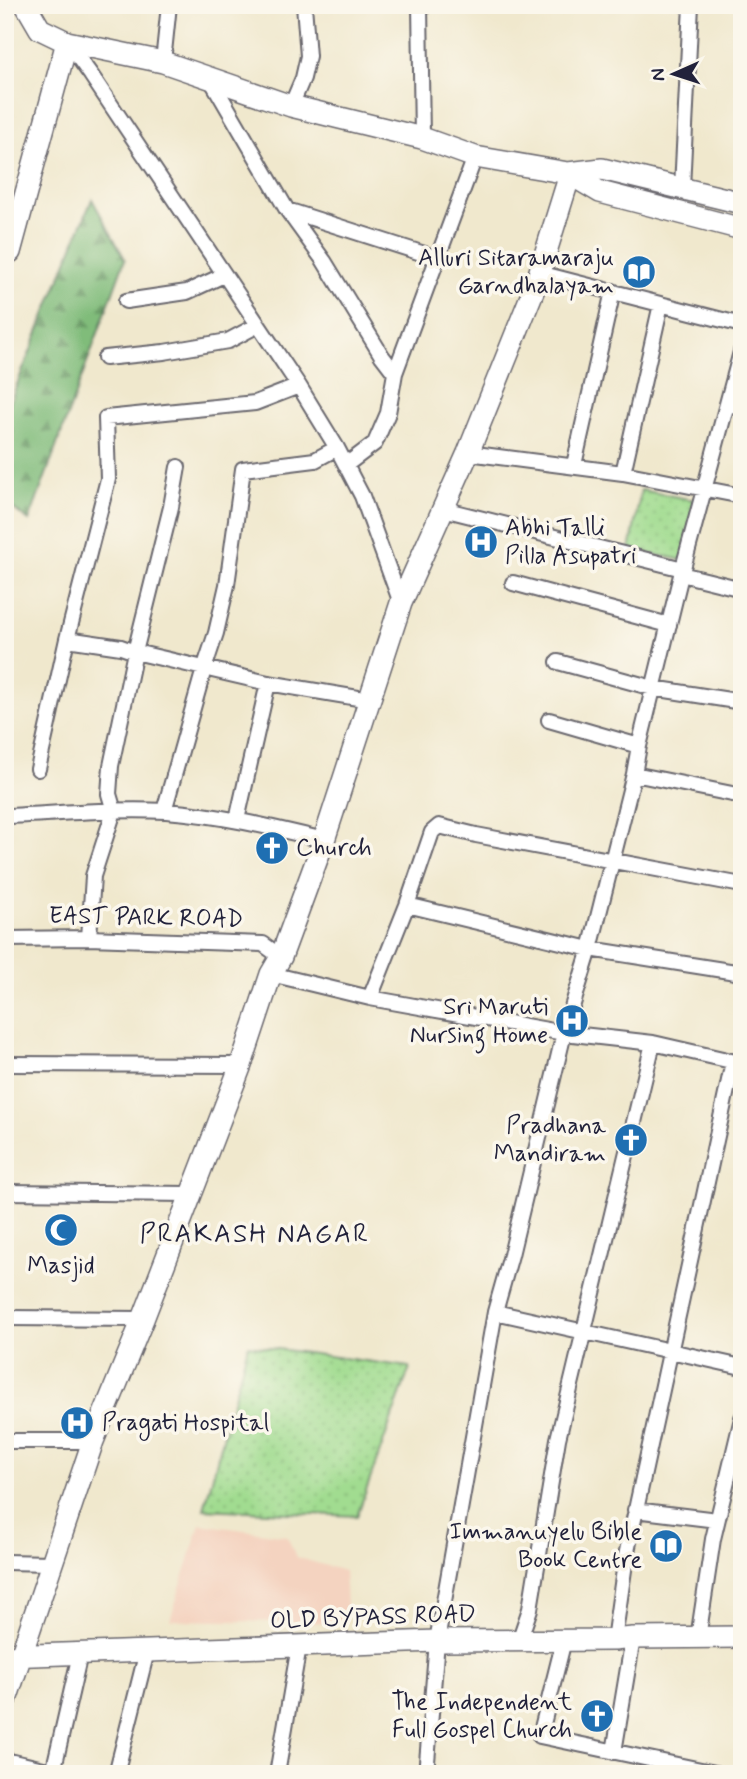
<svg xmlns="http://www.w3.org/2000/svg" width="747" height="1779" viewBox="0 0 747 1779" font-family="Mynerve,sans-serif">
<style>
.built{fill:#f4d3c0}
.grass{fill:url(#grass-dots);stroke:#627f66;stroke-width:2}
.forest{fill:url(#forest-firs);stroke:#516f5a;stroke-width:2}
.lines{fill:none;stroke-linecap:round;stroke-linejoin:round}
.street-casing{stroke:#6a676e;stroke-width:18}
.secondary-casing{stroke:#6a676e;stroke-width:24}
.street{stroke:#fff;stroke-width:14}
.secondary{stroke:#fff;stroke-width:21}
.labels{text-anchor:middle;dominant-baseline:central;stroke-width:7;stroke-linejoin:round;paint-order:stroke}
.poi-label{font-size:24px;fill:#22223b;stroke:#fbf7ec;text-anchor:end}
.street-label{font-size:24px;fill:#22223b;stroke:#fbf7ec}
.neighbourhood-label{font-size:26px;letter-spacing:2px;fill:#22223b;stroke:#fbf7ec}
</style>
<defs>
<pattern id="grass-dots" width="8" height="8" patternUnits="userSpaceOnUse" patternTransform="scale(1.75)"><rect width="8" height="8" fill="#a1dc90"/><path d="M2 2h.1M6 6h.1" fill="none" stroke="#8abc7d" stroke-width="1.8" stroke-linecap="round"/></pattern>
<pattern id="forest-firs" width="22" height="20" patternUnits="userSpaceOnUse" patternTransform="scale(1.75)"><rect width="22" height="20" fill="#80bc7a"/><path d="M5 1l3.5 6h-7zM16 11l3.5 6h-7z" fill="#689865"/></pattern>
</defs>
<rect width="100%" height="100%" fill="#fbf7ec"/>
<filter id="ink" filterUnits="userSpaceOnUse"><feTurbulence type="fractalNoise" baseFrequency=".0143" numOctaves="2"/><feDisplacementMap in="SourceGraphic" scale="14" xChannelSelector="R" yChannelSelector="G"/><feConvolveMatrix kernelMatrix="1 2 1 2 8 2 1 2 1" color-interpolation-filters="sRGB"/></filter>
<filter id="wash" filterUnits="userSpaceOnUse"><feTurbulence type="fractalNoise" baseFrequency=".00686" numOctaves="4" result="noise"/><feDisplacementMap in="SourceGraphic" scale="28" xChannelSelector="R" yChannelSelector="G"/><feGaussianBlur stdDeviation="1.57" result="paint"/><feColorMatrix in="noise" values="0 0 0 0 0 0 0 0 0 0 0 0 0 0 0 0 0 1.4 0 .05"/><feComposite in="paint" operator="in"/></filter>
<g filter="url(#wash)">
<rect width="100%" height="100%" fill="#f0e8cd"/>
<path class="built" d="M200 1524 287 1536 296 1557 344 1571 347 1623 170 1620Z"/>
<path class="grass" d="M641 490 694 500 683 560 630 550Z
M248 1345 410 1367 357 1516 204 1509Z"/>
<path class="forest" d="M92 199 125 259 29 521 5 502V414Z"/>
</g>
<g filter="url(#ink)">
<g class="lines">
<g class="street-casing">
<path id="street" d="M420 5 422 138
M67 42 91 75 299 386 337 448 362 496 401 603
M163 62 169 5
M210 78 287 210 324 261 382 356 395 373
M291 106 303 78 308 56 304 5
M682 188 691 5
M287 210 437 258
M539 273 742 325
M126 301 187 292 224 275
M105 358 164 352 228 341 258 325
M727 404 742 407
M468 453 623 473 742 496
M346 465 375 443 388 413 395 373 475 157
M574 465 613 291
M623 473 661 304
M443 509 683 569
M681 574 742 589
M513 583 669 625
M67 639 121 647 135 652 268 683 370 700
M558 662 653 688 742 702
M549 720 639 746
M38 769 67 639 108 479 106 418 255 403 299 386
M634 774 742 796
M164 811 204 669 216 633 227 585 243 469 315 460 337 448
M5 816C58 814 113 808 166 811 219 815 271 827 324 840
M237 820 268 683
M407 905 590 949 742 973
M89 938 93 876 114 811 109 794 111 766 135 652 171 507 178 467
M5 939 89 938 263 944 281 957
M271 974 370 998 564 1033 653 1043 740 1063
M370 998 407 905 432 832 439 826 476 835 742 885
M5 1064 241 1065
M5 1192 190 1194
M495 1312 742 1367
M5 1318 143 1319
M5 1441H93
M635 1510 717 1520
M5 1562 51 1563
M698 1638 713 1539 742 1418
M564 1640 540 1736 720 1774
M614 1640 626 1556 733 1062
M519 1641 530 1609 558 1439 653 1043
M614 1752 633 1638
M5 1760 65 1774
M53 1772 80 1654
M116 1774 147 1651
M277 1774 299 1646
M426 1774 437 1641 495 1312 511 1255 564 1033 590 949 634 774 639 746 679 583 742 348"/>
</g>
<g class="secondary-casing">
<path id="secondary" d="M26 5 40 29 67 42 163 62 291 106 422 138 475 157 568 173 602 169 742 203
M568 173 600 192 742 229
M5 255 10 252 67 42
M5 1656 437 1641 614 1640 633 1638 742 1637
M5 1703 93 1441 143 1319 241 1065 271 974 281 957 324 840 401 603 468 453 536 284 567 184 568 173"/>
</g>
<use href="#street" class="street"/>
<use href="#secondary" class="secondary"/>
</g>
</g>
<defs>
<g id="library-disc" transform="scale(1.75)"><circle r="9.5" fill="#1f6fb2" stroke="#fbf7ec"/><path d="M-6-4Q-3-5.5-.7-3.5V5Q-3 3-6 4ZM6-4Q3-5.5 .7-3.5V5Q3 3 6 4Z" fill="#fff"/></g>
<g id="hospital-disc" transform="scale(1.75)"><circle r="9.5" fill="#1f6fb2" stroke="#fbf7ec"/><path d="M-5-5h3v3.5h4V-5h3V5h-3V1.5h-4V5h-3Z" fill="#fff"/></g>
<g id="church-disc" transform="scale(1.75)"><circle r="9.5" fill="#1f6fb2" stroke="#fbf7ec"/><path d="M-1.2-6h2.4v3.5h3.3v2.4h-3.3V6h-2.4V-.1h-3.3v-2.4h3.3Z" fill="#fff"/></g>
<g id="mosque-disc" transform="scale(1.75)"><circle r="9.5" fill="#1f6fb2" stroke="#fbf7ec"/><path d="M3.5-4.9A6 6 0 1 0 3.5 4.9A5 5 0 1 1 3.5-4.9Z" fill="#fff"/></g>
</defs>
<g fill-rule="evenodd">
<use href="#library-disc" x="639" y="272"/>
<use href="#hospital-disc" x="481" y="542"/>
<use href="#church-disc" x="272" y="848"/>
<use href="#hospital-disc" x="572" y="1021"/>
<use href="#church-disc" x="631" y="1140"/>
<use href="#mosque-disc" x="61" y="1230"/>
<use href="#hospital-disc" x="77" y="1423"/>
<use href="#library-disc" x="666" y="1546"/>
<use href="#church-disc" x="597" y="1716"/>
</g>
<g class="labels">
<g class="poi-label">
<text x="614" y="258">Alluri Sitaramaraju<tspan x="614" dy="28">Garndhalayam</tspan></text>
<text x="505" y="528" text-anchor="start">Abhi Talli<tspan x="505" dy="28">Pilla Asupatri</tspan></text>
<text x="296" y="848" text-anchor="start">Church</text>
<text x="548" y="1007">Sri Maruti<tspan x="548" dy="28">Nursing Home</tspan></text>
<text x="606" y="1126">Pradhana<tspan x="606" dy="28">Mandiram</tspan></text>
<text x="61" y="1266" text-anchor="middle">Masjid</text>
<text x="102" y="1423" text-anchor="start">Pragati Hospital</text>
<text x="642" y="1532">Immanuyelu Bible<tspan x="642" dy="28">Book Centre</tspan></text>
<text x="572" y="1702">The Independent<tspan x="572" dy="28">Full Gospel Church</tspan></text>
</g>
<g class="street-label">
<text transform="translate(146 918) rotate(1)">EAST PARK ROAD</text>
<text transform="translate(373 1618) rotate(-2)">OLD BYPASS ROAD</text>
</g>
<g class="neighbourhood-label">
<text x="255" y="1235">PRAKASH NAGAR</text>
</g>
</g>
<rect width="747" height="1779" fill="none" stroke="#fbf7ec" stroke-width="28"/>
<g transform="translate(674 74) rotate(267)" stroke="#fbf7ec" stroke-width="5" paint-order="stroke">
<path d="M0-5L12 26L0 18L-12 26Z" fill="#22223b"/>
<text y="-10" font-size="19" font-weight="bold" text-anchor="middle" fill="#22223b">N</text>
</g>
</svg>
